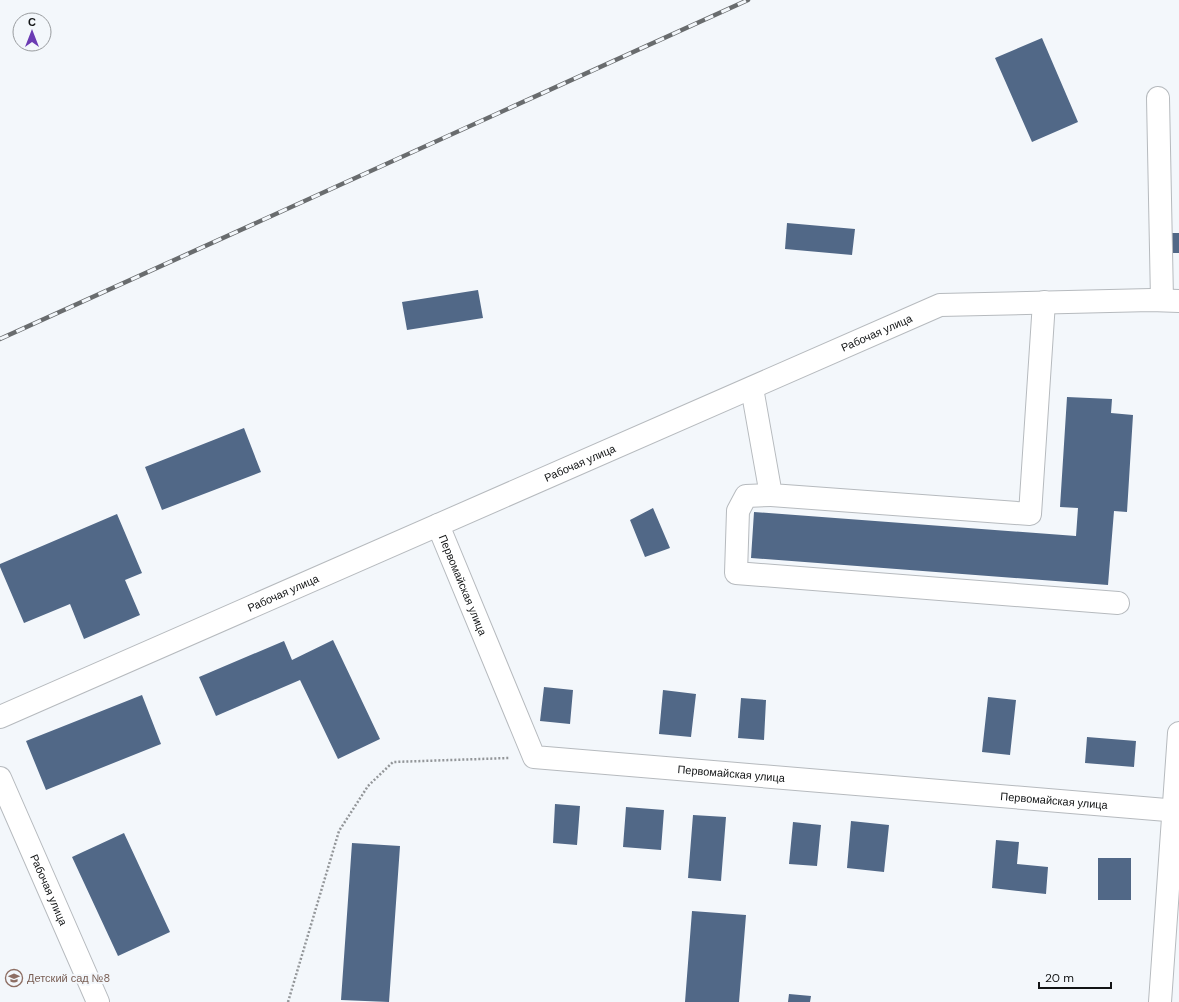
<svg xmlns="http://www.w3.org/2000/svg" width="1179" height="1002" viewBox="0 0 1179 1002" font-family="'DM Sans',sans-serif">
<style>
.building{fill:#516887}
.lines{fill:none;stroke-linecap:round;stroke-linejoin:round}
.minor-casing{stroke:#b6babe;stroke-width:24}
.path{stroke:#939699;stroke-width:2.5;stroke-dasharray:2 2;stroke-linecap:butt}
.minor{stroke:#fff;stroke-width:22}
.rail-casing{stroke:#696c6e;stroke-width:4.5}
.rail{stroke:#f3f7fb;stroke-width:3;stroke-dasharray:9;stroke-linecap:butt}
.labels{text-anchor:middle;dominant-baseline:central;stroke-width:4;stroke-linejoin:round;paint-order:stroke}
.street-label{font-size:11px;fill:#121415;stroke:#f3f7fb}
.education-label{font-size:11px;fill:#785e54;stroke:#f3f7fb;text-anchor:start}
</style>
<rect width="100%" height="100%" fill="#f3f7fb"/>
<path class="building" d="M1042 38 1078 122 1032 142 995 58Z
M787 223 855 229 852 255 785 249Z
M1170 233H1179V253H1170Z
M478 290 483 318 407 330 402 302Z
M1067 397 1112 399 1111 413 1133 415 1127 512 1114 511 1108 585 751 558 754 512 1076 536 1078 508 1060 507Z
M244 428 261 472 162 510 145 467Z
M653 508 670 548 645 557 630 520Z
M117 514 142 573 125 580 140 615 84 639 70 604 24 623 0 567V564Z
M333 640 380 739 338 759 300 680 216 716 199 677 284 641 292 660Z
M544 687 573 690 570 724 540 721Z
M663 690 696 694 691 737 659 734Z
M142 695 161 744 46 790 26 741Z
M988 697 1016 700 1010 755 982 752Z
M741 698 766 700 764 740 738 738Z
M1087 737 1136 741 1134 767 1085 763Z
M555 804 580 806 577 845 553 843Z
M626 807 664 810 661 850 623 847Z
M693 815 726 817 721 881 688 878Z
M851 821 889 825 884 872 847 868Z
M793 822 821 825 817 866 789 864Z
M124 833 170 932 118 956 72 857Z
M996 840 1019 842 1017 864 1048 867 1046 894 992 888Z
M352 843 400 846 389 1002 341 1000Z
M1098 858H1131V900H1098Z
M692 911 746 915 739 1002H685Z
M789 994 811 996 810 1002H788Z"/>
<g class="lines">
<g class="minor-casing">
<g id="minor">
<path d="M1158 98 1162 300"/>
<path d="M752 388 771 495 1030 514 1044 302"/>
<path d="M771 495 746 496 738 511 736 573 1118 603"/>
<path id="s1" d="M438 525 534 757 1179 811"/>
<path id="s2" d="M0 717 940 305 1151 300 1179 301"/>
<path id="s3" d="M0 778 98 1002"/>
<path d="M1160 1002 1179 733"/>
</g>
</g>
<path class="path" d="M288 1002 339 831 368 786 393 762 509 758"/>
<use href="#minor" class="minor"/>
<g class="rail-casing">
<path id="rail" d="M0 339 748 0"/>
</g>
<use href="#rail" class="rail"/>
</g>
<defs>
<g id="school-ring" transform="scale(0.9)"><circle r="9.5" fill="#f3f7fb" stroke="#8d6e63" stroke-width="1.5"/><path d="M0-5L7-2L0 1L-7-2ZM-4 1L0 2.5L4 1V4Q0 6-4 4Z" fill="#8d6e63"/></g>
</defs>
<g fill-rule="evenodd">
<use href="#school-ring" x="14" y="978"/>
</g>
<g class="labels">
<g class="street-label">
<text stroke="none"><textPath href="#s2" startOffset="957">Рабочая улица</textPath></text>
<text stroke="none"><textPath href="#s2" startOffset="633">Рабочая улица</textPath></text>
<text stroke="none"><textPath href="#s1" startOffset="65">Первомайская улица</textPath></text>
<text stroke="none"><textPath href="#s2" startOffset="309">Рабочая улица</textPath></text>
<text stroke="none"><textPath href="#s1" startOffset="449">Первомайская улица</textPath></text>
<text stroke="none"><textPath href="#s1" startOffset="773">Первомайская улица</textPath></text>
<text stroke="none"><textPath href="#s3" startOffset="122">Рабочая улица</textPath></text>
</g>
<g class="education-label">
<text x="27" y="978">Детский сад №8</text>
</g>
</g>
<g transform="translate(32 32)"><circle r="19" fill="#f3f7fb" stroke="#999c9f"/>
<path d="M0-3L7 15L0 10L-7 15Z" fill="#6b3bb3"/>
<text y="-6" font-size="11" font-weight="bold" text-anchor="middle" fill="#121415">С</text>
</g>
<path d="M1039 982v6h72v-6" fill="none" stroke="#121415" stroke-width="2"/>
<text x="1045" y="982" font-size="12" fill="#121415" stroke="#f3f7fb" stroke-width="3" paint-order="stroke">20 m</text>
</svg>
